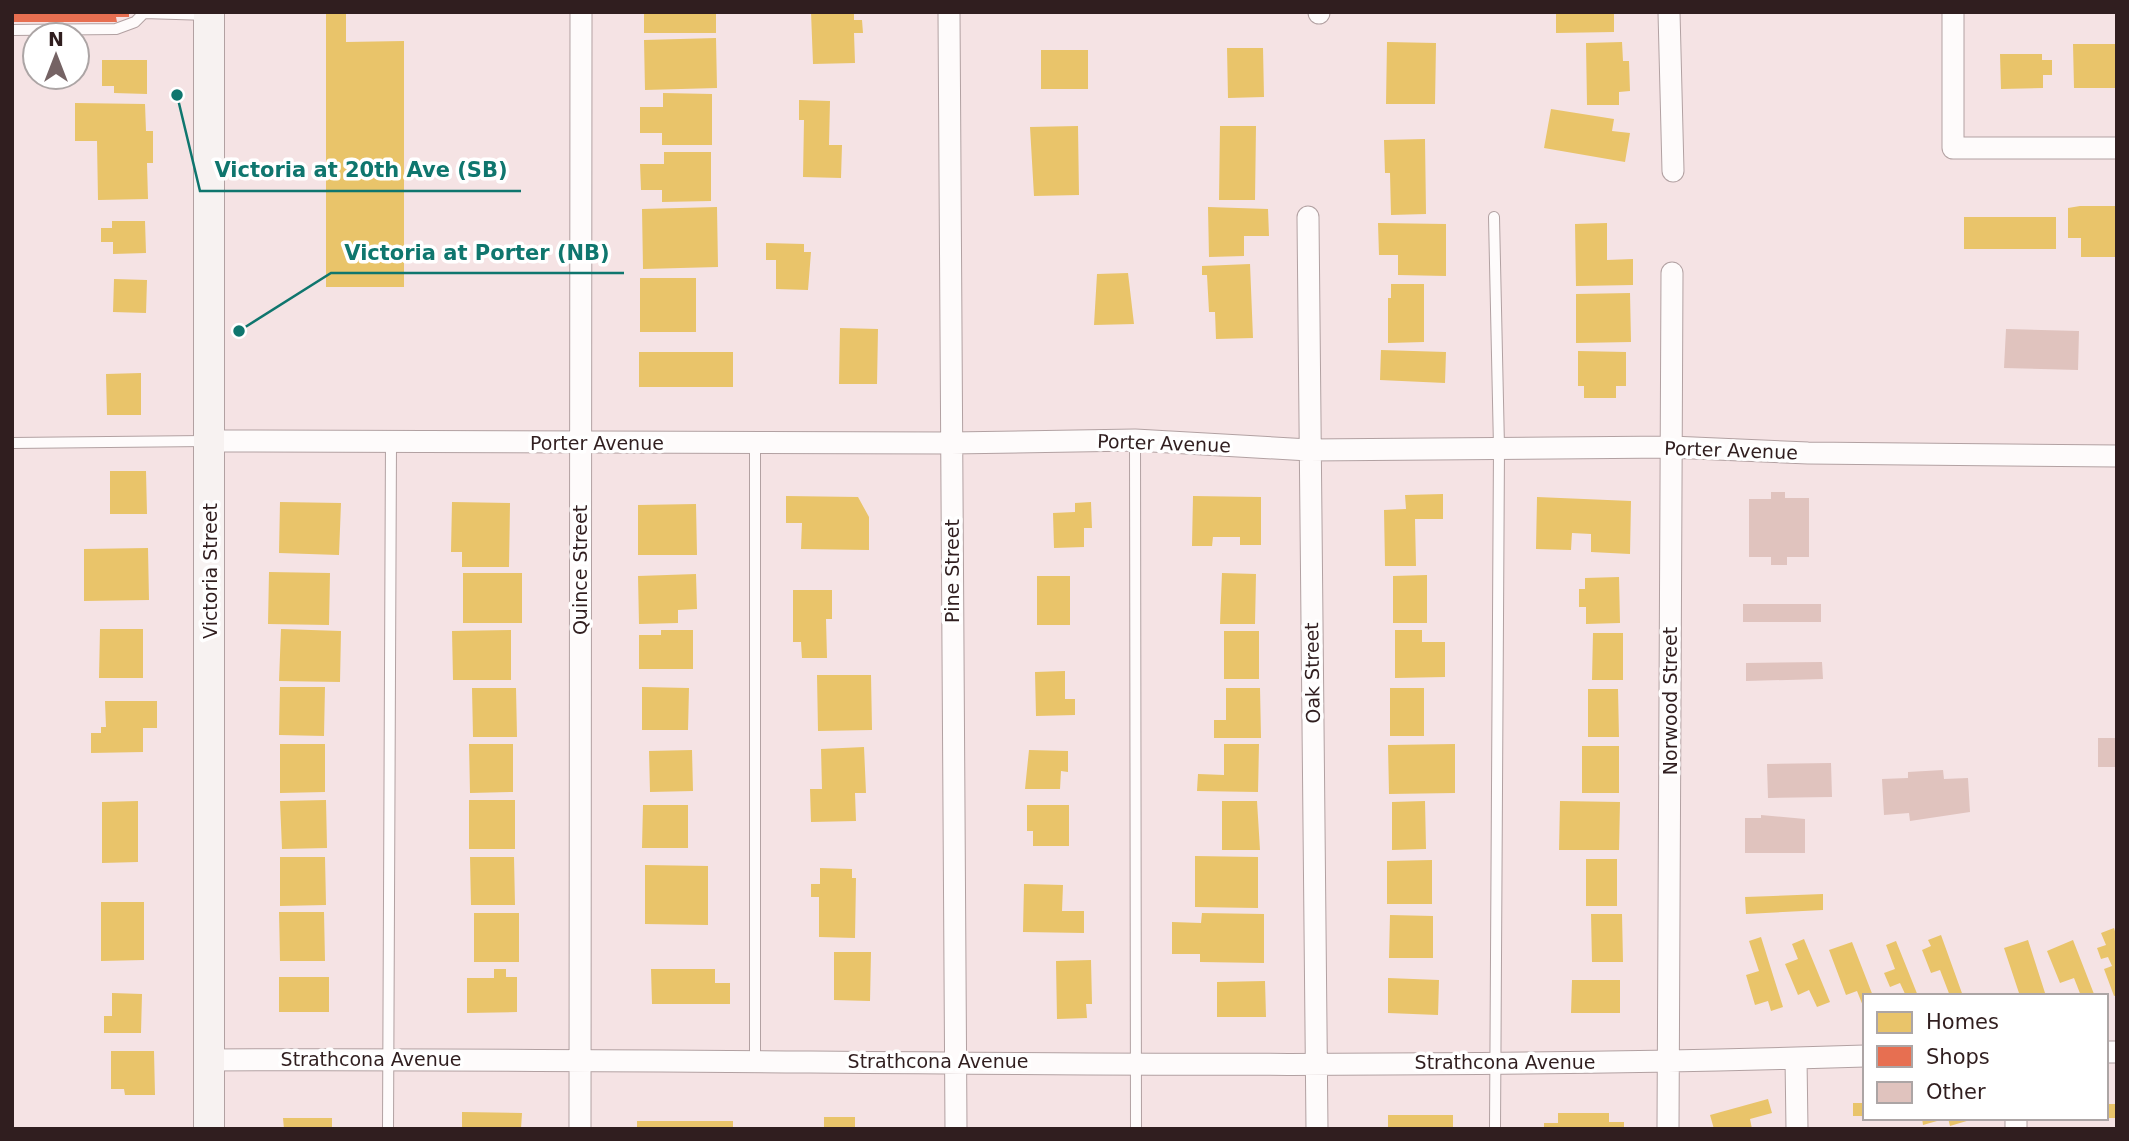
<svg xmlns="http://www.w3.org/2000/svg" width="2129" height="1141" viewBox="0 0 2129 1141" font-family="'DejaVu Sans',sans-serif">
<style>
.homes{fill:#e9c46a}
.shops{fill:#e76f51}
.building{fill:#e0c3be}
.lines{fill:none;stroke-linecap:round;stroke-linejoin:round}
.lane-casing{stroke:#b2a1a2;stroke-width:12}
.street-casing{stroke:#b2a1a2;stroke-width:23}
.secondary-casing{stroke:#b2a1a2;stroke-width:32}
.lane{stroke:#fefbfb;stroke-width:10}
.street{stroke:#fefbfb;stroke-width:21}
.secondary{stroke:#f7f2f1;stroke-width:30}
.labels{text-anchor:middle;dominant-baseline:central;stroke-width:7;stroke-linejoin:round;paint-order:stroke}
.street-label{font-size:19px;fill:#301e1f;stroke:#fff}
.leader{fill:none;stroke:#0f766e;stroke-width:2.5}
.callout-dot{fill:#0f766e;stroke:#fff;stroke-width:2.5}
.callout-label{font-size:21px;text-anchor:middle;font-weight:bold;fill:#0f766e;stroke:#fff;stroke-width:7;stroke-linejoin:round;paint-order:stroke}
</style>
<rect width="100%" height="100%" fill="#f5e3e4"/>
<path class="homes" d="M326 12H346V42L404 41V287H326Z
M644 12H716V33H644Z
M811 12H854V20H862L863 33H854L855 63 813 64Z
M1556 12H1614V32L1556 33Z
M716 38 717 88 645 90 644 40Z
M1387 42 1436 43 1435 104H1386Z
M1622 42 1623 61H1629L1630 91 1619 92V105H1587L1586 43Z
M2073 44H2117V88H2074Z
M1227 48H1263L1264 97 1228 98Z
M1041 50H1088V89H1041Z
M2000 54H2042V60H2052V75H2043V88L2001 89Z
M102 60H147V94L114 93V86H102Z
M663 93 712 94V145H662V133H640V107H663Z
M799 100 830 101 829 145H842L841 178 803 177 804 120H799Z
M75 103 145 104 146 131H153V163H147L148 199 98 200 97 141H75Z
M1551 109 1614 119 1612 131 1630 133 1625 162 1544 148Z
M1078 126 1079 195 1034 196 1030 127Z
M1220 126H1256L1255 200H1219Z
M1425 139 1426 214 1391 215 1390 173H1385L1384 140Z
M664 152H711V201L662 202V190H641L640 164H664Z
M2080 206H2116V257H2081V238H2068V208Z
M717 207 718 267 643 269 642 209Z
M1208 207 1268 209 1269 236H1244V256L1209 257Z
M1964 217H2056V249H1964Z
M112 221H145L146 253 113 254V242H101V228H112Z
M1378 223 1446 224V276L1398 275V255H1379Z
M1607 223V260L1633 259V285L1576 286 1575 224Z
M766 243 804 244V252H811L808 290 776 289V260H766Z
M1250 264 1253 338 1216 339 1215 312H1209L1207 275H1202V266Z
M1128 273 1134 324 1094 325 1097 274Z
M640 278H696V332H640Z
M114 279 147 280 146 313 113 312Z
M1391 284H1424V342L1388 343V298H1391Z
M1630 293 1631 342 1576 343V294Z
M840 328 878 329 877 384H839Z
M1381 350 1446 352 1445 383 1380 380Z
M1578 351 1626 352V386H1616V398H1584V386H1578Z
M639 352H733V387H639Z
M141 373V415H107L106 374Z
M110 471H146L147 514H110Z
M1443 494V519H1415L1416 566H1385L1384 510 1406 509 1405 495Z
M786 496 858 497 869 517V550L801 549 802 523H786Z
M1193 496 1261 497V545H1240V537H1213L1212 546H1192Z
M1537 497 1631 501 1630 554 1591 552V534L1572 533 1571 550 1536 549Z
M280 502 341 503 339 555 279 553Z
M452 502 510 503 509 567H462V552H451Z
M1091 502 1092 528H1084V547L1054 548 1053 513 1075 512V503Z
M696 504 697 555H638V505Z
M148 548 149 600 84 601V549Z
M269 572 330 573 329 625 268 624Z
M463 573H522V623H463Z
M1222 573 1256 574 1255 624H1220Z
M696 574 697 609 678 610V623L639 624 638 576Z
M1427 575V623H1393V576Z
M1037 576H1070V625H1037Z
M1619 577 1620 623 1586 624V607H1579V589H1585V578Z
M793 590H832V619H826L827 658H802L801 642H793Z
M100 629H143V678H99Z
M281 629 341 631 340 682 279 681Z
M511 630V680H453L452 631Z
M661 630H693V669H639V635H661Z
M1395 630H1422V642H1445V677L1395 678Z
M1224 631H1259V679H1224Z
M1593 633H1623V680H1592Z
M1065 671V699H1075V715L1036 716 1035 672Z
M817 675H871L872 730 818 731Z
M280 687H325L324 736 279 735Z
M642 687 689 688 688 730H642Z
M472 688H516L517 737H473Z
M1226 688H1260L1261 738H1214V720H1226Z
M1390 688H1424V736H1390Z
M1588 689H1618L1619 737H1588Z
M105 701H157V728H143V752L91 753V733H101V727H106Z
M280 744H325V792L280 793Z
M469 744H513V792L470 793Z
M1224 744H1259L1258 792 1197 791 1198 774 1224 775Z
M1455 744V793L1389 794 1388 745Z
M1582 746H1619V793H1582Z
M864 747 866 793H855L856 821 811 822 810 789H822L821 749Z
M692 750 693 791 650 792 649 751Z
M1029 750 1068 751V772L1061 771 1060 789H1025Z
M326 800 327 848 282 849 280 801Z
M469 800H515V849H469Z
M138 801V862L102 863V802Z
M1222 801H1257L1260 850H1222Z
M1425 801 1426 849 1392 850V802Z
M1560 801 1620 802 1619 850H1559Z
M643 805H688V848H642Z
M1027 805H1069V846H1033V831H1027Z
M1195 856 1258 857V908L1195 907Z
M280 857H325L326 905 280 906Z
M470 857H514L515 905H471Z
M1586 859H1617V906H1586Z
M1432 860V904H1387V861Z
M645 865 708 866V925L645 924Z
M820 868 852 869V878H856L855 938 819 937V897H811V884H820Z
M1024 884 1063 885 1062 911H1084V933L1023 932Z
M1823 894V910L1746 914 1745 897Z
M101 902H144V960L101 961Z
M279 912H324L325 961H280Z
M474 913H519V962H474Z
M1202 913 1264 914V963L1200 962V954H1172V922L1201 923Z
M1591 914H1622L1623 962H1592Z
M1390 915 1433 916V958H1389Z
M2114 928 2117 937V995L2114 996 2104 969 2112 966 2108 957 2101 959 2097 948 2106 945 2101 933Z
M1941 935 1963 996H1950L1940 970 1931 973 1922 950 1931 946 1928 940Z
M1761 937 1783 1007 1771 1011 1768 1001 1755 1005 1746 975 1759 971 1749 941Z
M1804 939 1830 1002 1817 1007 1809 990 1798 995 1785 964 1798 959 1792 944Z
M2028 940 2046 996H2020L2004 948Z
M2073 940 2094 994 2088 996H2081L2074 978 2060 983 2047 951Z
M1896 941 1918 996H1906L1900 983 1890 987 1884 973 1895 969 1886 945Z
M1852 942 1873 996H1865V1011L1857 991 1846 995 1829 950Z
M834 952H871L870 1001 834 1000Z
M1091 960 1092 1004H1086L1087 1018 1057 1019 1056 961Z
M494 969H506V977H517V1012L467 1013V978H494Z
M651 969H715V983H730V1004H652Z
M279 977H329V1012H279Z
M1388 978 1439 980 1438 1015 1388 1013Z
M1572 980H1620V1013H1571Z
M1265 981 1266 1017H1217V982Z
M112 993 142 994 141 1033H104V1016H112Z
M111 1051H154L155 1095H125L124 1089H111Z
M1768 1099 1772 1113 1750 1119 1752 1129H1714L1710 1115Z
M1853 1103H1865V1116H1853Z
M2106 1104H2117V1118H2106Z
M462 1112 522 1113 521 1129H462Z
M1558 1113H1609V1122H1624V1129H1544V1123H1558Z
M1388 1115H1453V1129H1388Z
M824 1117H855V1129H824Z
M283 1118H332V1129H284Z
M1922 1118H1944V1119L1923 1125Z
M1948 1118H1970V1120L1950 1126Z
M637 1121H733V1129H637Z"/>
<path class="shops" d="M12 12H129V17H116L117 22H12Z"/>
<path class="building" d="M2006 329 2079 331 2078 370 2004 368Z
M1771 492H1785V498H1809V557H1787V565H1771V557H1749V499H1771Z
M1743 604H1821V622H1743Z
M1822 662 1823 679 1746 681V663Z
M2098 738H2117V767H2098Z
M1831 763 1832 797 1768 798 1767 764Z
M1943 770 1944 779 1968 778 1970 812 1910 821 1909 813 1884 815 1882 779 1908 778V772Z
M1761 815 1805 819V853H1745V818H1761Z"/>
<g class="lines">
<g class="lane-casing">
<path id="lane" d="M12 30 116 29 135 22 144 13 208 15
M1494 217 1499 447 1495 1129
M1135 440 1136 1129
M755 442V1060
M12 443 205 441
M388 1129 391 442"/>
</g>
<g class="street-casing">
<path id="street" d="M949 12 956 1129
M1669 12 1673 171
M1953 12V148H2117
M1319 13V12
M1308 217 1317 1129
M211 441 951 443 1135 440 1309 450 1671 447 1808 453 2117 456
M2106 1052H2117
M1796 1058 1797 1129
M208 1060C760 1057 1313 1074 1865 1056
M580 1129 581 12
M1668 1129 1672 273
M2016 1129V1118"/>
</g>
<g class="secondary-casing">
<path id="secondary" d="M209 12V1129"/>
</g>
<use href="#lane" class="lane"/>
<use href="#street" class="street"/>
<use href="#secondary" class="secondary"/>
</g>
<g class="labels">
<g class="street-label">
<text x="597" y="443">Porter Avenue</text>
<text transform="translate(1164 443) rotate(2)">Porter Avenue</text>
<text transform="translate(1731 450) rotate(2)">Porter Avenue</text>
<text transform="translate(580 570) rotate(-90)">Quince Street</text>
<text transform="translate(210 571) rotate(-90)">Victoria Street</text>
<text transform="translate(952 571) rotate(-90)">Pine Street</text>
<text transform="translate(1312 673) rotate(-91)">Oak Street</text>
<text transform="translate(1670 701) rotate(-90)">Norwood Street</text>
<text x="371" y="1059">Strathcona Avenue</text>
<text x="938" y="1061">Strathcona Avenue</text>
<text x="1505" y="1062">Strathcona Avenue</text>
</g>
</g>
<path class="leader" d="M177 95L200 191H521M239 331L331 273H624"/>
<g class="callout-dot">
<circle cx="177" cy="95" r="7"/>
<circle cx="239" cy="331" r="7"/>
</g>
<g class="callout-label">
<text x="361" y="177">Victoria at 20th Ave (SB)</text>
<text x="477" y="260">Victoria at Porter (NB)</text>
</g>
<rect width="2129" height="1141" fill="none" stroke="#301e1f" stroke-width="28"/>
<rect x="1863" y="994" width="245" height="126" fill="#ffffff" stroke="#aca5a5" stroke-width="2"/>
<rect x="1877" y="1012" width="35" height="21" fill="#e9c46a" stroke="#aca5a5" stroke-width="2"/>
<text x="1926" y="1029" font-size="21" fill="#301e1f">Homes</text>
<rect x="1877" y="1046" width="35" height="21" fill="#e76f51" stroke="#aca5a5" stroke-width="2"/>
<text x="1926" y="1064" font-size="21" fill="#301e1f">Shops</text>
<rect x="1877" y="1082" width="35" height="21" fill="#e0c3be" stroke="#aca5a5" stroke-width="2"/>
<text x="1926" y="1099" font-size="21" fill="#301e1f">Other</text>
<g transform="translate(56 56)"><circle r="33" fill="#ffffff" stroke="#aca5a5" stroke-width="2"/>
<path d="M0-5L12 26L0 18L-12 26Z" fill="#756364"/>
<text y="-10" font-size="19" font-weight="bold" text-anchor="middle" fill="#301e1f">N</text>
</g>
</svg>
